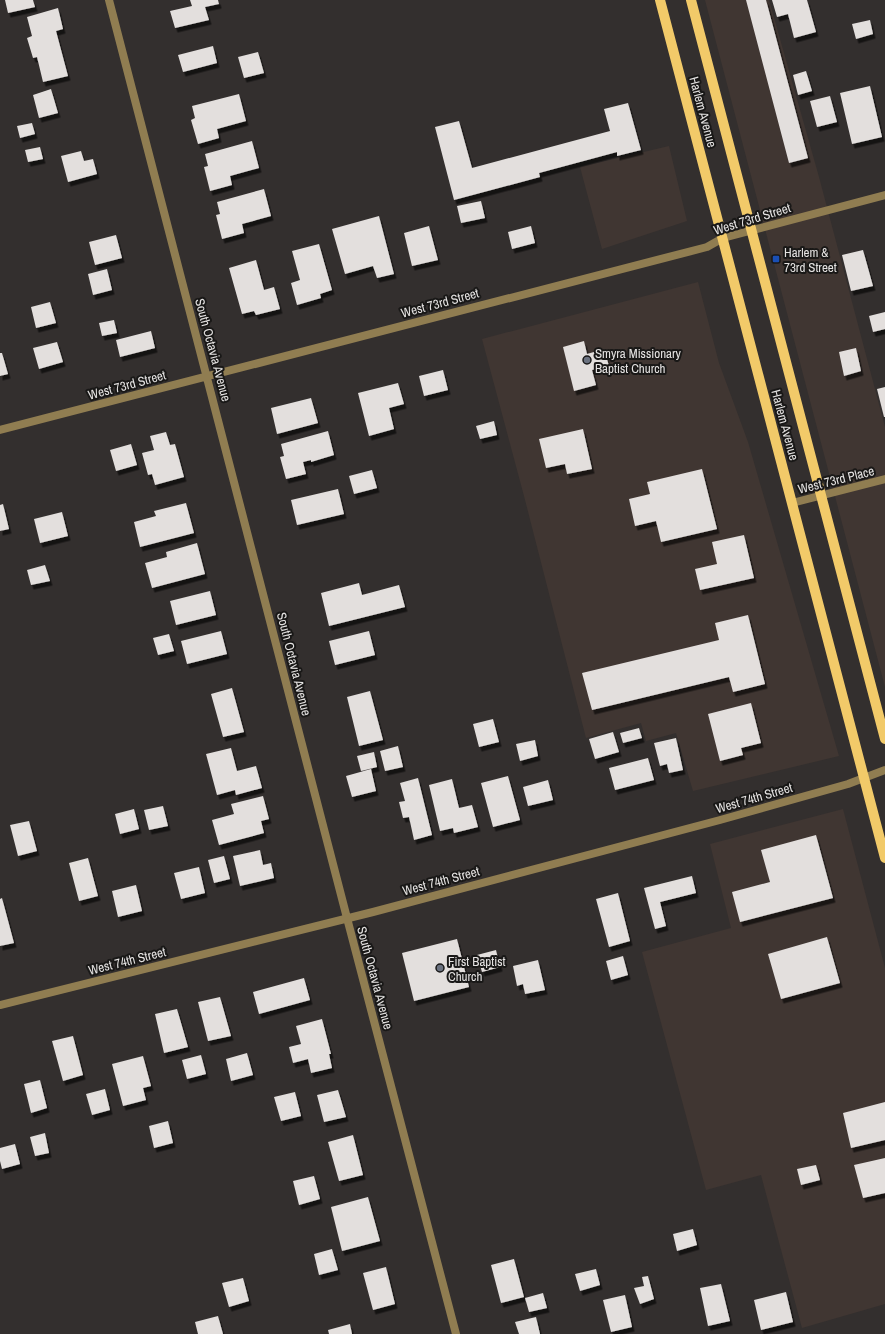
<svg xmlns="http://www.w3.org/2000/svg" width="885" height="1334" viewBox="0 0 885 1334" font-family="'Archivo Narrow',sans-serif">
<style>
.built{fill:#403632}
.building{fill:#e3dfdd;filter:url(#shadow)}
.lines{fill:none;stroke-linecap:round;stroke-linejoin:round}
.minor{stroke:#907d51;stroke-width:8}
.primary{stroke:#f2ca69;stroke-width:10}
.transit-dot{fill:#1a4fb4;stroke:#191817;stroke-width:1.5}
.worship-dot{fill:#6b7280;stroke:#191817;stroke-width:1.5}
.labels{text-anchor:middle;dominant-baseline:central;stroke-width:4;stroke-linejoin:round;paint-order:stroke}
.street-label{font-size:13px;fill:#e5e3e2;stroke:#191817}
.poi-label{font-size:13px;fill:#e5e3e2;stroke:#191817;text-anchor:start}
</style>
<defs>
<filter id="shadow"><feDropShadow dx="2.5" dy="4.5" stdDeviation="0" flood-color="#0009"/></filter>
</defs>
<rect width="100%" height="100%" fill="#332f2e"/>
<path class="built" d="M705 0H769L819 177 885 427V687Z
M669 146 687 221 602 249 580 167Z
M698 282 719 363 748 442 839 756 693 791 676 733 646 741 641 723 586 738 524 496 482 339Z
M843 809 885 968V1304L802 1328 761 1175 706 1190 642 952 731 928 710 844Z"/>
<path class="building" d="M5 0H33L35 7 8 13Z
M190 0H218L219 4 205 7 209 20 175 28 170 11 192 6Z
M746 0H766L808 158 789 163Z
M772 0H807L816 32 794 38 788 14 777 17Z
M58 8 63 29 56 31 68 76 43 82 37 57 33 58 27 38 32 36 27 17Z
M870 20 873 34 856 39 852 24Z
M213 46 217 63 183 72 178 55Z
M258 52 264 73 244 78 238 57Z
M806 71 812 91 798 95 793 75Z
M870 86 882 137 852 144 840 93Z
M51 89 58 113 39 118 33 95Z
M239 94 246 121 217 129 219 138 198 144 191 120 195 118 192 106Z
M830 96 837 122 817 127 810 101Z
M628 103 641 150 617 156V152L539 173 540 177 454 200 435 127 459 121 472 168 610 131 604 109Z
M32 123 35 134 20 138 17 126Z
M252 141 259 168 230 176 232 185 210 191 204 167 208 166 205 154Z
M40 147 43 159 28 162 25 150Z
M81 151 84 161 93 159 97 174 68 182 61 156Z
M264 189 271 216 242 224 244 233 222 239 216 215 220 214 217 202Z
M481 201 485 218 461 223 457 206Z
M379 216 394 274 377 278 373 266 345 274 332 229Z
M429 226 438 260 412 266 404 233Z
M531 226 535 243 512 249 508 232Z
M116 235 122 258 95 265 89 242Z
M319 244 332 290 320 294 321 298 297 305 291 283 300 280 292 251Z
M863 250 873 286 851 291 842 255Z
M256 260 264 290 274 287 280 309 256 315 254 311 242 314 229 268Z
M107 269 112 290 93 295 88 274Z
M50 302 56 323 36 328 31 307Z
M885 312V329L873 332 869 316Z
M114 320 117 333 102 336 99 323Z
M151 331 155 348 120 357 116 340Z
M584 341 587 354 604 349 609 366 592 370 596 385 574 391 563 347Z
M57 342 63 362 39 369 33 348Z
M856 348 861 371 844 376 839 352Z
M0 353H2L8 374 0 376Z
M443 370 448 390 424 396 419 376Z
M398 383 404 404 389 408 394 429 369 436 358 393Z
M885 387V417H884L877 389Z
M311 398 318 423 277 434 271 408Z
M494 421 497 435 480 439 476 426Z
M583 429 592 469 567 474 565 464 546 468 539 439Z
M328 431 334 455 311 462V460L303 462 306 474 286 479 280 457 284 456 281 444Z
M166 432 170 445 175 444 184 477 155 485 152 474 148 475 142 453 154 450 150 436Z
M131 444 137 465 116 471 110 450Z
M702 469 717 529 661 542 656 521 635 526 629 499 650 494 647 482Z
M372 470 377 488 354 494 349 476Z
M338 489 344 514 297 525 291 500Z
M186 503 194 533 140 547 134 522 156 516 154 511Z
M3 504 9 529 0 531V505Z
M62 512 68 536 40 543 34 519Z
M744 535 754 578 700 590 695 569 717 564 712 542Z
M197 543 205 574 152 588 145 563 167 557 166 552Z
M45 565 50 581 31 585 27 570Z
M359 583 362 595 399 585 405 607 329 626 321 593Z
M210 591 216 615 176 625 170 601Z
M748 615 765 684 733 692 729 677 592 710 582 673 719 640 715 623Z
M221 631 227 654 187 664 181 641Z
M369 631 375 655 335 665 329 641Z
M169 634 174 651 158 655 153 638Z
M232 688 244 732 223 737 211 694Z
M370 691 383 740 359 746 347 697Z
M751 703 761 743 741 748 743 755 720 761 708 714Z
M493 719 499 742 479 747 473 724Z
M639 728 642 738 623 743 620 733Z
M613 732 619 752 595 759 589 739Z
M676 738 683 770 669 773 667 764 660 766 654 743Z
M535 740 538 756 520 761 516 744Z
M398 746 403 767 385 771 380 751Z
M231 748 237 771 256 766 262 788 236 795 235 790 217 795 206 754Z
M374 752 377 767 361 771 357 756Z
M648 758 654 780 615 790 609 768Z
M371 769 376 791 352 797 346 776Z
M508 776 520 820 493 827 481 783Z
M418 778 432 835 414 840 409 817 403 818 399 802 405 801 400 783Z
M452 779 459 808 472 805 478 827 454 833 453 828 440 831 429 785Z
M548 780 553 800 528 806 523 787Z
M263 796 269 819 261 821 264 833 219 845 212 820 234 814 231 804Z
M163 806 168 826 149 830 144 810Z
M134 809 139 829 120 834 115 814Z
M29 821 37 851 18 856 10 825Z
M816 835 833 898 740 922 732 892 770 882 761 850Z
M260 850 263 865 271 863 274 878 240 886 233 856Z
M224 856 230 879 214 883 208 860Z
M88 858 98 896 79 901 69 863Z
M199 867 205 893 181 899 174 873Z
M692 876 696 893 660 902 666 926 655 929 644 888Z
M136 885 142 911 118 917 112 891Z
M618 893 630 941 609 947 596 899Z
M2 898 14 943 0 946V899Z
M827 937 840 983 781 999 768 954Z
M457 939 469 987 414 1001 402 953Z
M496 950 500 967 482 972 477 955Z
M623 956 628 975 611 980 606 961Z
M538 960 545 990 525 994 523 984 517 986 513 966Z
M304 978 310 1000 259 1014 253 992Z
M220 997 231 1036 208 1041 198 1002Z
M177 1009 188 1047 164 1053 155 1014Z
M322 1019 331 1054H329L332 1068 311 1073 308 1059 293 1063 289 1047 301 1044 296 1026Z
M73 1036 83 1075 63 1081 52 1041Z
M247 1053 253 1075 231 1081 226 1059Z
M201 1055 206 1074 187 1079 182 1060Z
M143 1056 151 1086 143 1088 146 1100 123 1106 112 1064Z
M40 1080 47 1108 31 1113 24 1084Z
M105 1089 110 1110 92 1115 86 1094Z
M338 1090 346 1117 324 1122 317 1095Z
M295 1092 301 1116 281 1121 274 1097Z
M885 1102V1140L851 1148 843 1113Z
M168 1121 173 1143 154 1148 149 1126Z
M45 1133 49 1153 35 1156 30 1137Z
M353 1135 363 1175 339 1181 328 1142Z
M15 1144 20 1164 2 1169 0 1161V1148Z
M885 1158V1193L863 1198 854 1165Z
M816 1165 820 1180 801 1185 797 1169Z
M314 1176 320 1199 299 1205 293 1181Z
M368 1197 380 1241 342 1251 331 1207Z
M693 1229 697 1245 677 1251 673 1234Z
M332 1249 338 1270 319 1275 314 1254Z
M514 1259 524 1297 501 1303 491 1265Z
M386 1267 395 1304 373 1310 363 1273Z
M596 1269 600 1285 580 1291 575 1274Z
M648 1276 654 1299 640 1304 634 1288 644 1286 642 1277Z
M243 1278 249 1301 229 1307 222 1283Z
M721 1284 730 1321 708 1326 700 1288Z
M786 1292 793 1322 761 1330 754 1300Z
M543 1293 547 1308 529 1312 525 1298Z
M625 1295 632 1327 611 1332 603 1300Z
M218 1316 223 1334H198L195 1322Z
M536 1317 540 1334H519L515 1322Z
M350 1324 352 1334H329L328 1330Z"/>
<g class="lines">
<path class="minor" d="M109 0 347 918 456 1334
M0 430 707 247 723 238 885 195
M792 503 885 479
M0 1005 373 912 720 820 848 784 885 770"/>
<path class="primary" d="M660 0 885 858
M691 0 885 739"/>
</g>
<rect class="transit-dot" x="772" y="255" width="8" height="8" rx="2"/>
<g class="worship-dot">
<circle cx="587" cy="360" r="4"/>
<circle cx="440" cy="968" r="4"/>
</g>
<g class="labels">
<g class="street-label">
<text transform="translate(703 112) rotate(75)">Harlem Avenue</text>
<text transform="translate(752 219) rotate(-17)">West 73rd Street</text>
<text transform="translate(440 303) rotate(-15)">West 73rd Street</text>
<text transform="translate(213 350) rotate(75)">South Octavia Avenue</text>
<text transform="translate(127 385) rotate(-15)">West 73rd Street</text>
<text transform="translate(785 425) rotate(75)">Harlem Avenue</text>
<text transform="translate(836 480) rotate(-14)">West 73rd Place</text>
<text transform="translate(294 664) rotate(76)">South Octavia Avenue</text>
<text transform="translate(754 798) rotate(-16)">West 74th Street</text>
<text transform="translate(441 881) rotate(-15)">West 74th Street</text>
<text transform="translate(127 961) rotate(-14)">West 74th Street</text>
<text transform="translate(375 978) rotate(75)">South Octavia Avenue</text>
</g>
<g class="poi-label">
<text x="784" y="252">Harlem &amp;<tspan x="784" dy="15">73rd Street</tspan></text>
<text x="595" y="353">Smyra Missionary<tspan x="595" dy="15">Baptist Church</tspan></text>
<text x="448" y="961">First Baptist<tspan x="448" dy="15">Church</tspan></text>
</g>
</g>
</svg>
